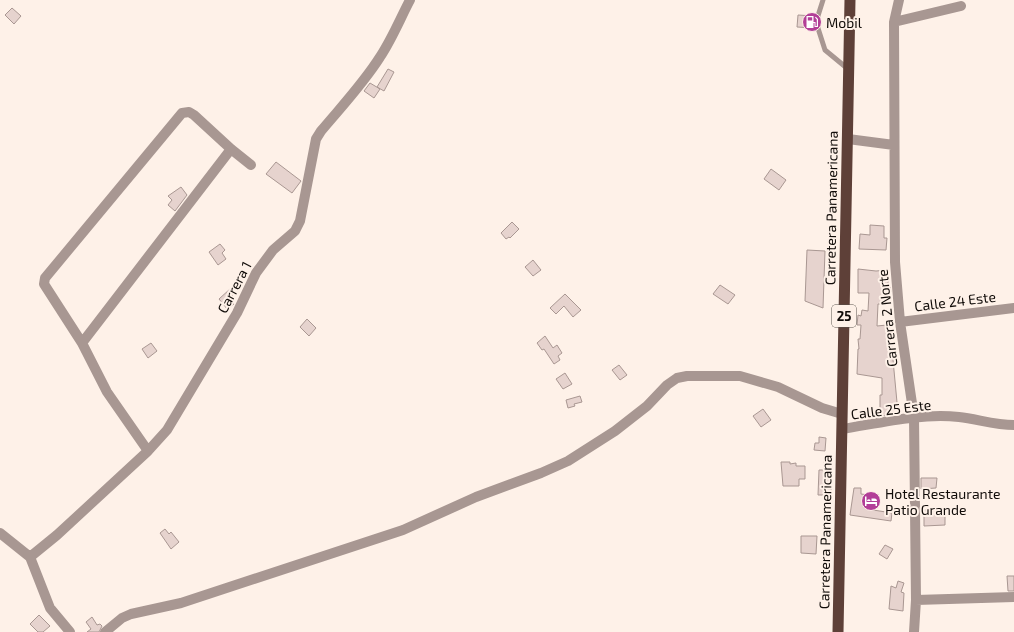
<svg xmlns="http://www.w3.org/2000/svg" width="1014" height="632" viewBox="0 0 1014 632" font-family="'Exo 2',sans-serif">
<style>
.building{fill:#e6d3ce;stroke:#a99792}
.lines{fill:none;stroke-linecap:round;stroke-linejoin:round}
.service{stroke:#a89792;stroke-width:5}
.minor{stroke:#a89792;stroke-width:10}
.trunk{stroke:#5e4038;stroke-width:11}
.labels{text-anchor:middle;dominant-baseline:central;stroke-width:4;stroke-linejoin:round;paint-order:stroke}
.shield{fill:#fef1e8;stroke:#57504b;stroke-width:1}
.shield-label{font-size:13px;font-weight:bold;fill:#100b08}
.poi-label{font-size:14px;fill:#100b08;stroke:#fef1e8;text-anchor:start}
.street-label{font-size:14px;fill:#100b08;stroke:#fef1e8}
</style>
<rect width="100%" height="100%" fill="#fef1e8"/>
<path class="building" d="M12 8 21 16 14 24 5 15Z
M798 15 814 16 812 21 814 28 797 27Z
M388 69 394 72 384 91 377 87Z
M370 83 380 89 374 98 364 91Z
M276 162 301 181 292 193 266 174Z
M771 169 786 180 779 190 764 179Z
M181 187 187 195 175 211 168 205 172 200 168 196Z
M512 222 519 229 510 238 509 237 506 239 501 233Z
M870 225 884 226V238H887L886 250 859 249 860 234 870 235Z
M220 244 225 250 222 253 226 259 218 265 209 252Z
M807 250 825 251 823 308 805 301Z
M533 260 541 270 533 276 525 267Z
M858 269 876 271 888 270V286H890L891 292H886V304H878L877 326 887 325V328H890L898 413 869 418V410H880V395H882V378L857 374 858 349H859L858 339H860L861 325H857L858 315 861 316 862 310 868 311 869 293H858Z
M720 285 735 295 728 304 713 294Z
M230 289 234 294 229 299 234 304 228 310 219 299Z
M565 294 581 310 573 317 564 306 556 314 550 308Z
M307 319 316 328 309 336 300 327Z
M545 336 553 348 557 345 562 353 558 356 560 360 554 364 544 349 542 350 537 343Z
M151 343 157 351 148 358 142 349Z
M619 365 627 375 620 380 612 370Z
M565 373 572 384 563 389 556 379Z
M580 396 582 402 574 404 575 406 568 408 566 400Z
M763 409 771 420 761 427 753 416Z
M819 437 826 438 825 451 814 450 815 443H819Z
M824 459H832L831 495H818L819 470H824Z
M781 462H790V464L796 463V466H805V479H799V486H783Z
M921 478H937L936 488 921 489Z
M854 488H861V494L869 495 867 509 892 513 891 521 850 515Z
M924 510H945V525L924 526Z
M165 529 169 534 171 532 179 542 171 549 160 533Z
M801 536H817L816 554 801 553Z
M885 545 893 549 887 559 879 554Z
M1007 576H1014V591H1008Z
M898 581 904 583 901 592 904 593 903 611 889 609 891 586 896 588Z
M39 615 50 626 43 632H38L30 624Z
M92 617 97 625 100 624 102 626 99 632H87L91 629 86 622Z"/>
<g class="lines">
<path class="service" d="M823 0 816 22 825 50 848 69"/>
<path class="minor" d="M899 0 894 22 895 262 900 322 914 417 916 600 914 632
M894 22 961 6
M848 139 894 145
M900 322 1014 308
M82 343 231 149
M842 429C880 423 920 413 959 417 977 419 995 425 1014 425
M148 451 107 392 82 343 44 284 45 278 182 113 189 112 194 115 231 149 251 165
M0 533 30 557 50 608 70 632
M30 557 57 535 148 451 167 430 237 313 256 273 273 250 295 231 300 221 316 139 321 131C341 107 363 84 380 57 392 39 400 19 410 0
M916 600 1014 597
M105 632 122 618 131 614 181 603 403 530 476 497 541 473 568 461 615 431 647 406 667 385 677 378 687 376H740L778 387 822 408 842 414"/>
<path class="trunk" d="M838 632 850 0"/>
</g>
<defs>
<g id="fuel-disc" transform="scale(1)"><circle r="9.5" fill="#b23e97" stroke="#fef1e8"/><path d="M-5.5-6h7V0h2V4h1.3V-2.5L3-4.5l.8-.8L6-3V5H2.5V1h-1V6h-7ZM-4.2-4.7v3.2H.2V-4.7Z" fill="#fff"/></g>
<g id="hotel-disc" transform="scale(1)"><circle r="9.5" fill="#b23e97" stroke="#fef1e8"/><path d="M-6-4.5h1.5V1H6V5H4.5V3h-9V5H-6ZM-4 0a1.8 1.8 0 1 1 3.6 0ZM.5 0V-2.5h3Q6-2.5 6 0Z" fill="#fff"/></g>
</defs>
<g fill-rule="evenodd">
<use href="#fuel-disc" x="812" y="22"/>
<use href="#hotel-disc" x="871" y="501"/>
</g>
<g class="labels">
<rect class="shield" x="832" y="305" width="24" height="22" rx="3"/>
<g class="shield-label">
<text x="844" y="316">25</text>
</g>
<g class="poi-label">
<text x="826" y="22">Mobil</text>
<text x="885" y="493">Hotel Restaurante<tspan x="885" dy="16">Patio Grande</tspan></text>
</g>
<g class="street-label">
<text transform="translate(831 208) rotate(-89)">Carretera Panamericana</text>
<text transform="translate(234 287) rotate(-62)">Carrera 1</text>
<text transform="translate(955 301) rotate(-7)">Calle 24 Este</text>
<text transform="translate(887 318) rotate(-96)">Carrera 2 Norte</text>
<text transform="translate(891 409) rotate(-7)">Calle 25 Este</text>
<text transform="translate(825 532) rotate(-89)">Carretera Panamericana</text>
</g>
</g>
</svg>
